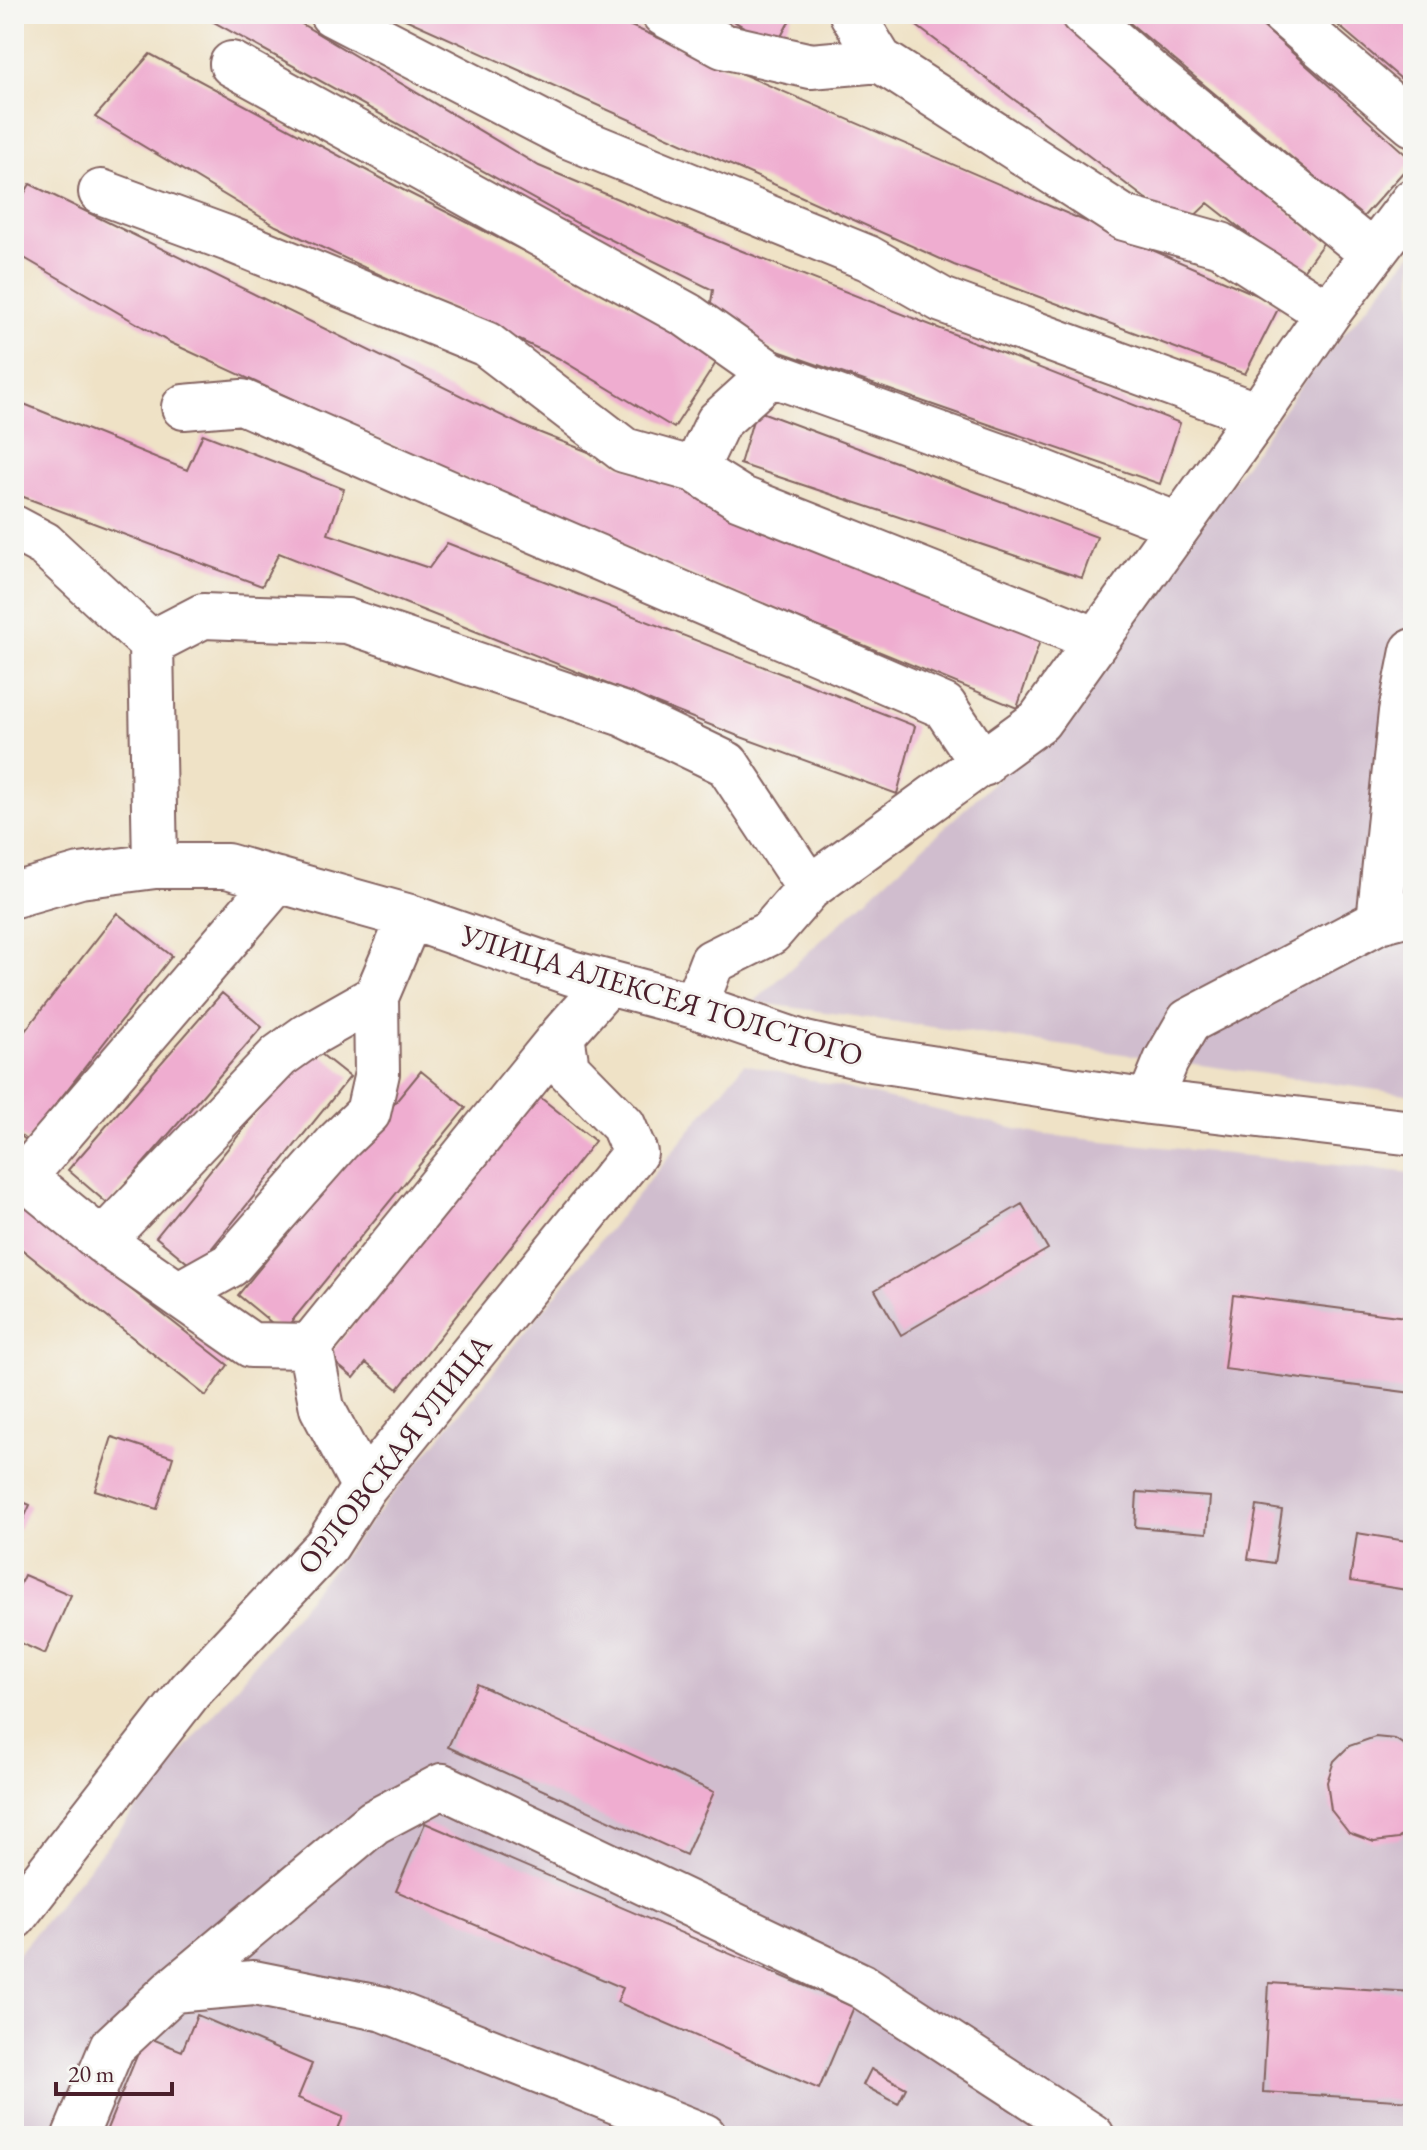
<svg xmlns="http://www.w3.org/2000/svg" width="1427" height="2150" viewBox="0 0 1427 2150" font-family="'EB Garamond',serif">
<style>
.industrial{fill:#d0bdce}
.building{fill:#efadd0}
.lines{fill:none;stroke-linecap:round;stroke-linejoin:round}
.minor-casing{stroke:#846361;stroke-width:48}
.minor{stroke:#fff;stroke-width:44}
.labels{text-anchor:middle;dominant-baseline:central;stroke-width:6;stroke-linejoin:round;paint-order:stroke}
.street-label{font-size:30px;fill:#4a1f2b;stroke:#f6f6f2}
</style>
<rect width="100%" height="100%" fill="#f6f6f2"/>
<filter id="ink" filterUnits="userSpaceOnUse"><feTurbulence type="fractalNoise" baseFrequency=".0125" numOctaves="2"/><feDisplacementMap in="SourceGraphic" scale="16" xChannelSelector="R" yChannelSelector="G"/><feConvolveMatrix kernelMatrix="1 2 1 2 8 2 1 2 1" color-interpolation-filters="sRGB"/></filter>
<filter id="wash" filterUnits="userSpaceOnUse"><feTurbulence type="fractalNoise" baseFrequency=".006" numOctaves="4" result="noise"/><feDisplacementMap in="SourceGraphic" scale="32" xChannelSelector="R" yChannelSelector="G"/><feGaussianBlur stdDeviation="1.8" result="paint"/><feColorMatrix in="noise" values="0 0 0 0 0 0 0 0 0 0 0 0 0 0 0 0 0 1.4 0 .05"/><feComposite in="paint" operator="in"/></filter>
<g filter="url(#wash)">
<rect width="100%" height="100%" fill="#efe2c6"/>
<path class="industrial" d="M1413 252V1095L754 1002 1067 715 1302 384Z
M744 1064 1037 1134 1413 1173V2136H14V1959Z"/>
<g id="blocks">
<path class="building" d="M205 14H285L539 166 737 249 1180 423 1160 484 758 344 708 321 713 290 577 223 203 16Z
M394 14H603L1280 305 1245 374 954 265Z
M722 14H793L776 46Z
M901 14H1059L1324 242 1300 275 1208 203 1183 227Z
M1119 14H1249L1413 161 1363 217Z
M1325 14H1413V89Z
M150 54 405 191 723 352 674 428 558 358 276 226 95 117Z
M30 184 523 426 1043 632 1017 708 527 507 169 342 14 252V211Z
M14 400 187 470 203 434 344 489 328 534 429 568 447 543 915 726 897 794 738 736 279 553 262 586 21 496 14 493Z
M756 410 1097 537 1082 578 740 464Z
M117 913 172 956 27 1141 14 1130V1045Z
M222 993 262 1027 108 1204 68 1170Z
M311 1046 350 1077 195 1269 156 1237Z
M421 1071 466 1108 283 1332 238 1295Z
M536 1094 595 1141 398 1389 366 1363 354 1378 328 1357Z
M14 1198 228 1365 206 1396 14 1243Z
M1022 1204 1048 1249 901 1335 875 1290Z
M1233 1295 1413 1318V1393L1224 1369Z
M112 1437 173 1457 157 1509 95 1490Z
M1137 1492 1210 1497 1207 1533 1135 1527Z
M14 1498 30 1505 19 1529 14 1527Z
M1257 1506 1282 1510 1274 1563 1248 1559Z
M1357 1533 1413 1542V1591L1350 1581Z
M24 1575 71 1595 45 1654 14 1640V1597Z
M477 1684 714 1792 686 1855 448 1747Z
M1375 1737 1395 1739 1413 1751V1826L1398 1839 1374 1842 1349 1833 1331 1810 1327 1782 1334 1761 1349 1746Z
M425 1823 854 2007 819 2089 617 2002 623 1988 396 1891Z
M1269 1983 1413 1992V2101L1263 2092Z
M197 2015 312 2064 298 2098 343 2117 335 2136H104L145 2036 182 2051Z
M871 2069 906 2088 898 2104 863 2085Z"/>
</g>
</g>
<g filter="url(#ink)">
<use href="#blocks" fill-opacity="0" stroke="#846361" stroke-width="2"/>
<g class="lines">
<g class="minor-casing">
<path id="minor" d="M332 14 568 136 868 258 942 300 1258 415
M664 14 723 46 811 66 880 60 1124 218 1221 245 1328 313
M852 14 880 60
M1083 14 1149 72 1373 254
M1284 14 1413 124
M232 64 687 315 771 374
M101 192 229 239 486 344 624 450 695 470 740 498 1095 639
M184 407 242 402 483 508 944 706 983 764
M695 470 718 422 771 374 1017 462 1178 525
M14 528 44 544 151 643 155 866
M151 643 203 616 347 621 623 714 727 764 809 888
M14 895 80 876 155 866H227L410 917 571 973 695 1006 805 1044 872 1059 1149 1102 1413 1133
M1379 921 1401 712 1413 651
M695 1006 712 962 770 933 809 888 1039 721 1258 415 1328 313 1413 201
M1149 1102 1166 1061 1189 1021 1379 921 1413 912
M14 1169 102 1241 251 1345 310 1346
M24 1177 278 880
M102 1241 279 1056 307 1036 376 997 410 917
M178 1294 230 1265 339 1141 368 1113 377 1073 376 997
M364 1487 322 1408 310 1346 562 1035
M14 1917 190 1691 327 1545 364 1487 635 1153 623 1125 567 1068 562 1035 608 983
M173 1990 254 1983 384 2009 704 2136
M75 2136 112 2047 173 1990 374 1822 442 1786 862 1986 1092 2136"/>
</g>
<use href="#minor" class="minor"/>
</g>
</g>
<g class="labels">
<g class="street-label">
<text transform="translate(662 995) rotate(17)">УЛИЦА АЛЕКСЕЯ ТОЛСТОГО</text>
<text transform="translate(394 1454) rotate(-52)">ОРЛОВСКАЯ УЛИЦА</text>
</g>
</g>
<rect width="1427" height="2150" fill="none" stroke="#f6f6f2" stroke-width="48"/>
<path d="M56 2082v12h116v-12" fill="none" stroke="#4a1f2b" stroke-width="4"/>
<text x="68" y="2082" font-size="24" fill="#4a1f2b" stroke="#f6f6f2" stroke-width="6" paint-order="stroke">20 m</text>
</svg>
